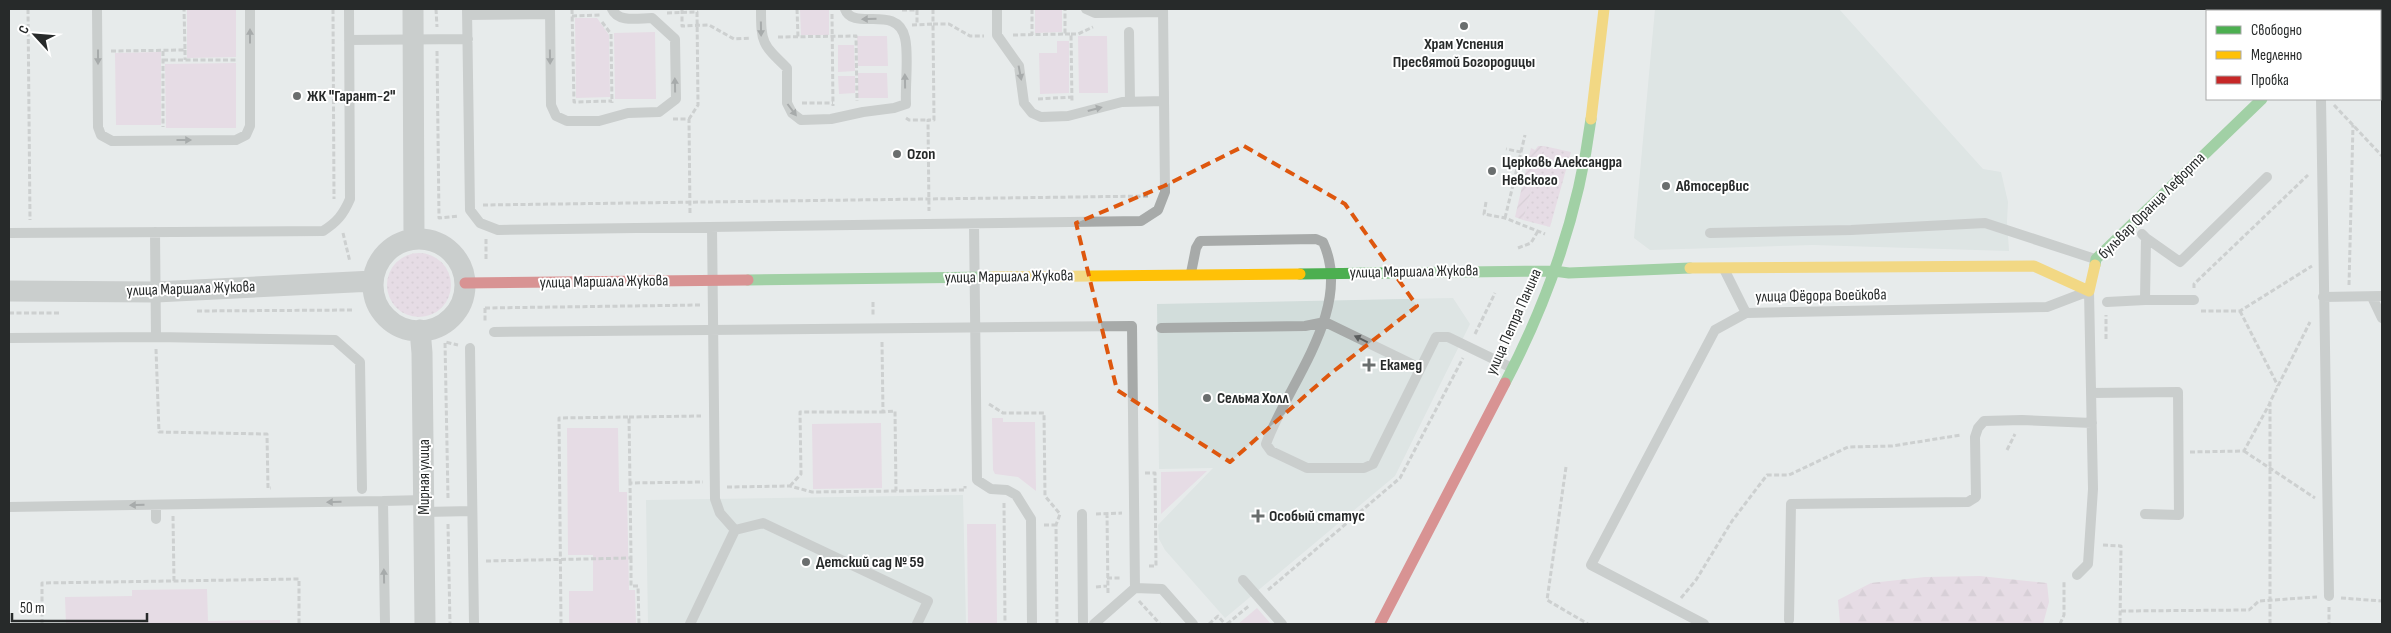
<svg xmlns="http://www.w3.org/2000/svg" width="2391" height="633" viewBox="0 0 2391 633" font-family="'Sofia Sans Condensed',sans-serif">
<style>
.built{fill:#d2dddb}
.grass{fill:url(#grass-dots)}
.forest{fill:url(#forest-firs)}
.park{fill:#e5cadd}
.garden{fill:url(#garden-furrows)}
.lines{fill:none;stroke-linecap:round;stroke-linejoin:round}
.path{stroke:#adafaf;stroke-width:3;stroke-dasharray:5 2.5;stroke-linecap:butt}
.lane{stroke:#a7aaa9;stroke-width:10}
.street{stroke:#a7aaa9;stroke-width:21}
.fast{stroke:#4caf50;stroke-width:11}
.slow{stroke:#ffc107;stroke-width:11}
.jam{stroke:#c62828;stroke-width:11}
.oneway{fill:#5a5d5d}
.marked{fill:none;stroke:#de570e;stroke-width:4;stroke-dasharray:10 6;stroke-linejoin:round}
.poi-dot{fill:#6a6e6e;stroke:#fff;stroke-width:2}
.labels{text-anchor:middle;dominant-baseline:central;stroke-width:4;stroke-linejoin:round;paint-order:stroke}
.poi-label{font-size:16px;font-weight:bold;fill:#272a2a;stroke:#fff;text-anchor:start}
.street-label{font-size:16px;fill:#272a2a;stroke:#fff}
</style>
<defs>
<pattern id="grass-dots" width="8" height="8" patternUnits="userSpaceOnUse" patternTransform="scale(1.25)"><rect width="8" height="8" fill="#e5cadd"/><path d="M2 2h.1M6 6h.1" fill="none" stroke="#c4aebe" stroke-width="1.8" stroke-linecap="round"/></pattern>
<pattern id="forest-firs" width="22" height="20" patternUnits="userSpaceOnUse" patternTransform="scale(1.25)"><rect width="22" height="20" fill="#e5cadd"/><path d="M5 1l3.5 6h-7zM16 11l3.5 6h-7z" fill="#c4aebe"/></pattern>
<pattern id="garden-furrows" width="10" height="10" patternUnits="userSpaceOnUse" patternTransform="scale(1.25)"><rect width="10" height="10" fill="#e5cadd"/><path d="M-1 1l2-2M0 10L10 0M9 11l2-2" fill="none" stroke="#c4aebe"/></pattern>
</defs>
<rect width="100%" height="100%" fill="#e7ebeb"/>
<path class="built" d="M1655 9H1839L1983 169 2001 172 2008 202 2007 221 2009 251 1813 245 1650 250 1634 238Z
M1453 298 1470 324 1395 476 1225 618 1165 550 1159 539 1158 525 1213 468 1159 469 1157 304Z
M963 495 966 624H648L646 500Z"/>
<path class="grass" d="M1544 146 1571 152 1550 227 1523 220Z
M387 285a32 32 0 1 1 64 0a32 32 0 1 1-64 0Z"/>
<path class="forest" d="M1980 576 2047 583 2049 602 2043 624H1840L1838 600 1871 583 1925 577Z"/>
<path class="park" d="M187 9H236V57L187 58Z
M800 9H829V35H801Z
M1035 9H1062V32L1035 33Z
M575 18H597L609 35 610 97 576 98Z
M655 32 656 99H615L614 33Z
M857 36H887L888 66H858Z
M1078 36H1107L1108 93H1079Z
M1057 41H1069V93L1040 94 1039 53H1057Z
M838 45H854L855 71 838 72Z
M161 52V125H116L115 53Z
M236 63V128H166L165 64Z
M858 73H887L888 98H858Z
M838 76H855V93L839 94Z
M992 418H1003V422H1035L1036 491 1018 477 995 474 993 470Z
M881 423 882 488 813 489 812 424Z
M567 428H618L619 492H627L629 590H635L636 624H569V591H593V555H568Z
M1207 471 1161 514V472Z
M967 524H996L997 624H968Z
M207 589 208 621 280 620V624H66L65 597 132 596V590Z
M1257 608 1271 624H1238Z"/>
<path class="garden" d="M1538 146H1544L1523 220 1515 217 1531 148 1535 150Z"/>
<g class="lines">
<path class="path" d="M28 9 30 220
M333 9 334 199
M436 9 437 27
M572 9 574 102 612 101
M682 9V26L709 25 734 39 751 38
M797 9 798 37
M933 9V24H949L970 36H984
M1032 9V35
M902 10H917
M917 10V24
M667 13 697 12 698 105 689 119
M832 14 833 106
M572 16 600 15
M602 22 611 34 612 103
M912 25 933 24 934 120H928L929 211
M1065 34H1071L1072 103
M1071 34H1078L1093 27
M1013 35 1065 34V9
M778 37 856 36 857 101
M185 50V60
M111 51 185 50 184 9
M163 51V127
M437 51 439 218 459 216
M163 60H237
M1038 99 1072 97
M802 103H833
M2334 105 2382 156
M906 118 909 120H928
M673 119H689L690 214
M1521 152 1525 135
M1486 202 1484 214 1505 218 1545 234
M483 205 1149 196
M1505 218 1521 152 1506 149
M343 233 350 262
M486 239V261
M1518 248 1531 243 1538 231
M2349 285 2353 125
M2194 288V284L2308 175
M873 302V317
M485 308 700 305
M485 308V322
M197 311 353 310
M2201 311H2240L2312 266
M2240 311 2278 386
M9 313H61
M1475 334 1495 293
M2106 339V315
M882 342 883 412 895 411 896 491 965 490V486
M156 349 159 432 267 434 268 488H271
M989 404 1003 413H1044L1045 496 1060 514
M629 417 701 416
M2007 450 2015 434
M2244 451 2315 498
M2190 452 2244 451 2270 403
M1566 467 1547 600 1588 624
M1145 473H1155L1156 566H1148
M790 486 801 474 800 412H883
M727 487 790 486 812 492 896 491
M448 498 445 342 458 345
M1004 503 1005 624
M1107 513 1108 594
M1096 514 1122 513
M173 516 174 581
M448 524 450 624
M1044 525H1056
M2103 545 2121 546 2120 624
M631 558V586H638L639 624
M486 561 631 558 630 483 703 482
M1107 578H1122
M1096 587 1107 586
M1268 590 1400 478 1463 358
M1681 598 1696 580 1732 521 1767 475H1789L1848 447 1892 446 1961 435
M2341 598 2382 601
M1139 601 1160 624
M2329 607V624
M2121 611 2249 610 2259 601 2317 597
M42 624V583L299 579V624
M561 624 559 418 629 417 630 483
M1057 624 1056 525 1060 514
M1209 624 1218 616 1225 624
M1227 624 1250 605
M2060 624 2064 615V581
M2270 624V402L2310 322"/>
<path class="lane" d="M97 9 98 127 101 135 112 141 236 140 246 135 250 126V9
M467 9 470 210 480 223 498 230 1141 221 1158 210 1165 192 1163 9
M550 9 551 105 556 116 567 121H599L628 113 659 112 676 99 675 39 652 18C639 18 618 23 612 9
M761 9C761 43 762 44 787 68V103L792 113 801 120 831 119 863 112 894 108 906 104C905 86 909 54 905 38 897 3 853 32 845 9
M997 9V35L1019 66 1024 103 1032 113 1041 117 1068 116 1122 102 1164 101
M1086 9 1095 13 1163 12
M467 15 550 14
M1129 32 1130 102
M349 40 468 39
M2321 99 2329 596
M974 224 977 480 991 489 1007 490 1016 495 1031 519 1032 624
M712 227 715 499 720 513 735 530
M9 233 323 231C337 222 343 215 350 199L349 9
M1710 233 1851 230 1985 223 2095 259
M2142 234 2146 238 2145 300H2194
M2146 238 2180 262 2267 177
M1724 269 1746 313
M1191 273 1196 248 1200 241 1316 239 1323 242C1354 309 1288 383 1266 444L1271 451 1307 468H1364L1373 464 1436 337H1448L1512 368
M2323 297 2382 296
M2372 297 2382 318
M2107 302 2145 300
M1161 328 1305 326 1325 322 1420 368
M494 332 1132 326 1135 588
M156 337 335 340 360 362 362 489
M9 338 156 337 155 232
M470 348 474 624
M2091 393 2178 392 2179 515 2145 514
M156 505V519
M9 507 383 501
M424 512 472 511
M1082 514 1083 624
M735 530 763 523 928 601 917 624
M1243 580 1282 624
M1789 620 1791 504 1968 502 1976 497 1975 437 1978 428 1984 421 2022 420 2092 423
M385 624 383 501 424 500
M690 624 735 530
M1094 624 1135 588 1162 589 1193 624
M1704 624 1591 565 1715 330 1746 313 2047 307 2089 291 2093 489 2088 564 2077 575"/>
<path class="street" d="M413 9 414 239
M2342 11 2343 9
M373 285a46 46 0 1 1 92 0a46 46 0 1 1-92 0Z
M9 291 156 292 373 281
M420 330 422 353 425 624"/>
<path class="fast" d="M2095 265 2096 259 2262 99
M1300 274 1554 271 1569 273 1690 268
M748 280 991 277
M1505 383C1548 301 1579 211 1591 119"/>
<path class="slow" d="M1591 119 1604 9
M1690 268 2034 266 2089 291 2095 265
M991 277 1300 274"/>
<path class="jam" d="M465 283 748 280
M1380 624 1505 383"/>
</g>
<defs><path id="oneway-solid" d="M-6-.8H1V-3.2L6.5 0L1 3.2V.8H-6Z" transform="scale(1.25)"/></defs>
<g class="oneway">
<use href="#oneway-solid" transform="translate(869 19) rotate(179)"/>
<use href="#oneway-solid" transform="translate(761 29) rotate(89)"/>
<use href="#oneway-solid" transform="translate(250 36) rotate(-90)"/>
<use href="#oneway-solid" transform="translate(98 57) rotate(90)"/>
<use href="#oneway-solid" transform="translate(550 57) rotate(89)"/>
<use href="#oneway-solid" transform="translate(1020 73) rotate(79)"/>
<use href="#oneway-solid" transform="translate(905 81) rotate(-91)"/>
<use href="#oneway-solid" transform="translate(675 85) rotate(-91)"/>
<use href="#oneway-solid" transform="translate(1095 109) rotate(-15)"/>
<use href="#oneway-solid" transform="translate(792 110) rotate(53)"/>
<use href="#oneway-solid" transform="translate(184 140)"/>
<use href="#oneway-solid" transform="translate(1361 339) rotate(-154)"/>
<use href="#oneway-solid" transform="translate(334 502) rotate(179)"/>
<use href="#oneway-solid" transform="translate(137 505) rotate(179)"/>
<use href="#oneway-solid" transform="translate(384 576) rotate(-91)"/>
</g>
<path d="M0 0H2391V633H0ZM1244 146 1345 204 1417 306 1330 374 1230 462 1117 390 1076 223 1164 186Z" fill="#e7ebeb" fill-opacity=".55" fill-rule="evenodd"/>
<path class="marked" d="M1244 146 1345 204 1417 306 1330 374 1230 462 1117 390 1076 223 1164 186Z"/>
<g class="poi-dot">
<circle cx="1464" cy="26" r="5"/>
<circle cx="297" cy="96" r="5"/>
<circle cx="897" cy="154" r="5"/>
<circle cx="1492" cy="171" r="5"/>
<circle cx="1666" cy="186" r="5"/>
<path d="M1366.5 357.5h5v5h5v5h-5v5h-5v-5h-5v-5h5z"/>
<circle cx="1207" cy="398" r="5"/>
<path d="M1255.5 508.5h5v5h5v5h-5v5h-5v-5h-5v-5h5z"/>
<circle cx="806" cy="562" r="5"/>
</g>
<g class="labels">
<g class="poi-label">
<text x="1464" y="44" text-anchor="middle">Храм Успения<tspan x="1464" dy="18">Пресвятой Богородицы</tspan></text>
<text x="307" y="96">ЖК "Гарант-2"</text>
<text x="907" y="154">Ozon</text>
<text x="1502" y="162">Церковь Александра<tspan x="1502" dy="18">Невского</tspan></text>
<text x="1676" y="186">Автосервис</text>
<text x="1380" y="365">Екамед</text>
<text x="1217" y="398">Сельма Холл</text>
<text x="1269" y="516">Особый статус</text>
<text x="816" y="562">Детский сад № 59</text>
</g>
<g class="street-label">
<text transform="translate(2152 206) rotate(-45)">бульвар Франца Лефорта</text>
<text transform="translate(1414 272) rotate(-1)">улица Маршала Жукова</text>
<text transform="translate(1009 277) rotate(-1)">улица Маршала Жукова</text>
<text transform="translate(604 282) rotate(-1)">улица Маршала Жукова</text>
<text transform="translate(191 289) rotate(-2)">улица Маршала Жукова</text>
<text transform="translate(1821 296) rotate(-1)">улица Фёдора Воейкова</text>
<text transform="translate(1514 322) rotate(-66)">улица Петра Панина</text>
<text transform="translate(424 477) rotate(-90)">Мирная улица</text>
</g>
</g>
<rect width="2391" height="633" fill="none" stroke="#272a2a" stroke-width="20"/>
<rect x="2206" y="10" width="175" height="90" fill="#ffffff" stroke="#a9aaaa"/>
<rect x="2216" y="26" width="25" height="8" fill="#4caf50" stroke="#a9aaaa"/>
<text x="2251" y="35" font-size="15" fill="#272a2a">Свободно</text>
<rect x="2216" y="51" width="25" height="8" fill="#ffc107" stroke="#a9aaaa"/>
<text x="2251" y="60" font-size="15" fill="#272a2a">Медленно</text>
<rect x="2216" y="76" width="25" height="8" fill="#c62828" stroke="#a9aaaa"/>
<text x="2251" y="85" font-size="15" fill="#272a2a">Пробка</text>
<g transform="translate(35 35) rotate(296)" stroke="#ffffff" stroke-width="4" paint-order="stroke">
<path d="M0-4L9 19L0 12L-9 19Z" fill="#272a2a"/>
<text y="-8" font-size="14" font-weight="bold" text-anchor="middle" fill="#272a2a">С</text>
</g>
<path d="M12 613v8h135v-8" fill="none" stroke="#272a2a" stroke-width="2.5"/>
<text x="20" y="613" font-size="15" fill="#272a2a" stroke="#ffffff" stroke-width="4" paint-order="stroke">50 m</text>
</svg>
